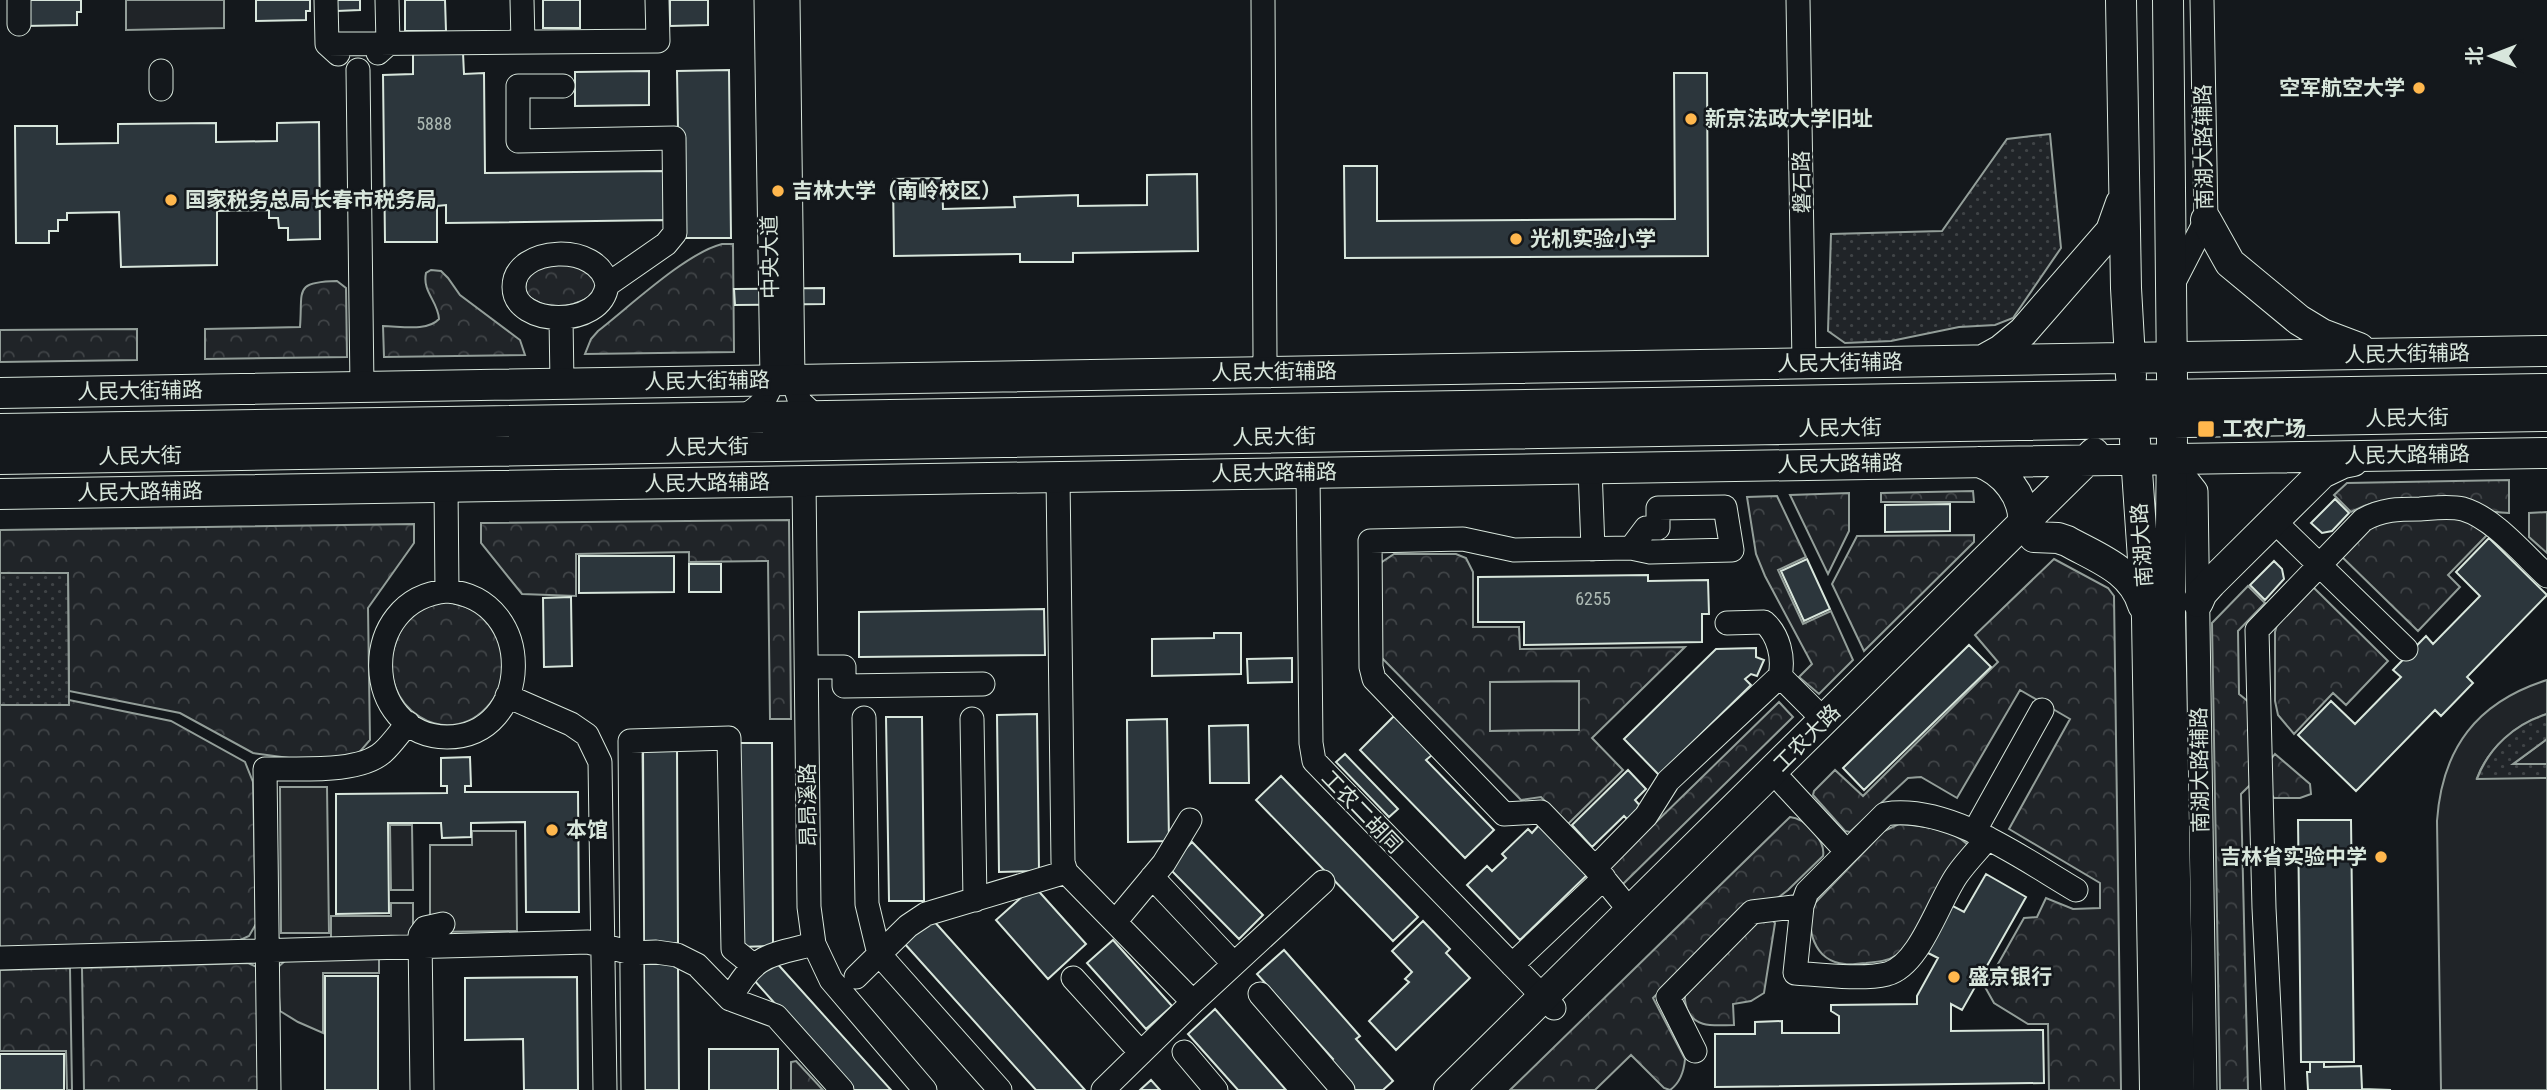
<svg xmlns="http://www.w3.org/2000/svg" width="2547" height="1090" viewBox="0 0 2547 1090" font-family="'Roboto Condensed','Noto Sans SC',sans-serif">
<style>
.green{fill:#202428;stroke:#939e99;stroke-width:2}
.forest{fill:url(#forest-crowns);stroke:#939e99;stroke-width:2;fill-rule:evenodd}
.park{fill:url(#park-dots);stroke:#939e99;stroke-width:2}
.parking{fill:#24282b;stroke:#939e99;stroke-width:2}
.building{fill:#2c363c;stroke:#d8e6dc;stroke-width:2}
.lines{fill:none;stroke-linecap:round;stroke-linejoin:round}
.minor-casing{stroke:#d8e6dc;stroke-width:25}
.major-casing{stroke:#d8e6dc;stroke-width:32}
.minor{stroke:#14181c;stroke-width:23}
.major{stroke:#14181c;stroke-width:30}
.poi-dot{fill:#ffb74d;stroke:#14181c;stroke-width:2.5}
.labels{text-anchor:middle;dominant-baseline:central;stroke-width:5;stroke-linejoin:round;paint-order:stroke}
.number-label{font-size:18px;fill:#adbab4}
.poi-label{font-size:21px;font-weight:bold;fill:#d8e6dc;stroke:#14181c;text-anchor:start}
.street-label{font-size:21px;fill:#d8e6dc;stroke:#14181c}
</style>
<defs>
<pattern id="forest-crowns" width="20" height="18" patternUnits="userSpaceOnUse" patternTransform="scale(1.75)"><rect width="20" height="18" fill="#202428"/><path d="M2 6a3 3 0 1 1 6 0M12 15a3 3 0 1 1 6 0" fill="none" stroke="#404447"/></pattern>
<pattern id="park-dots" width="8" height="8" patternUnits="userSpaceOnUse" patternTransform="scale(1.75)"><rect width="8" height="8" fill="#202428"/><path d="M2 2h.1M6 6h.1" fill="none" stroke="#404447" stroke-width="1.8" stroke-linecap="round"/></pattern>
</defs>
<rect width="100%" height="100%" fill="#14181c"/>
<path class="green" d="M126 0H224V28L126 30Z
M2547 680V714C2516 724 2489 747 2477 778H2547V1090H2441L2437 821C2442 748 2477 702 2547 680Z
M1579 681V730L1490 731V682Z
M2547 739V764L2512 765Z
M390 825H412L413 890H391Z
M391 903H413V927L409 936 331 941V916H391Z
M379 956V973H323V1033L298 1022 280 1011 277 968 286 960Z"/>
<path class="forest" d="M722 244H733L734 352 585 354 591 339 598 331C629 307 686 253 722 244Z
M552 263 582 267 597 281 593 296C566 309 550 313 525 294 525 270 533 272 552 263Z
M431 270 441 271 448 278 460 295 520 340 525 355 384 357 383 326C400 326 427 332 439 319 438 301 422 292 426 273Z
M337 281 346 288 347 357 205 359V329L300 327C303 290 293 282 337 281Z
M137 329V360L0 362V330Z
M2509 480V513C2457 511 2399 485 2351 512L2334 495 2347 483Z
M1973 491 1974 502H1881V493Z
M1849 493V531L1828 574 1790 495Z
M1777 496 1806 557 1778 570 1803 624 1831 611 1853 660 1819 694 1799 677 1812 664 1765 576 1756 554 1747 497Z
M2463 517 2487 535 2448 575 2460 587 2418 631 2339 554 2374 521Z
M789 520 791 719H770L768 561 689 562V552L576 554V596L522 594 481 543V523Z
M414 524V543L368 608 370 740 357 755 304 760 253 753 180 713 69 691 68 573H0V530Z
M1974 535V542L1864 651 1832 584 1857 536Z
M1394 554H1456L1466 558 1473 572V627H1519L1520 649 1685 647 1592 738 1623 770 1568 824 1541 797 1521 800 1382 658 1378 568 1382 562ZM1579 681V730L1490 731V682Z
M2054 559 2108 588 2114 596 2121 1090H2049L2048 1024H2028L1994 1003 1985 987 2024 918 2037 917 2046 898 2073 909 2100 908V883L2009 829 2070 719 2020 690 1957 798 1921 777 1908 778 1850 832 1845 831 1813 795 1814 791 1835 770 1863 796 1998 662 1975 635Z
M2310 584 2388 661 2346 705 2333 693 2294 734 2278 715 2275 701V632L2278 621Z
M2248 586 2265 603 2238 631 2239 694 2250 703 2253 782 2241 794 2248 1090H2220L2212 623Z
M447 601C457 605 474 608 482 615 504 635 511 673 494 698 452 760 371 705 396 642 400 629 409 615 421 608 428 604 439 603 447 601Z
M69 700 171 721 245 762 253 782 256 924 249 936 238 941 0 949V705H68Z
M1779 702 1793 717 1623 884 1608 869Z
M2275 754 2310 784 2311 794 2300 798H2274L2272 795 2271 759Z
M1790 817C1805 818 1826 841 1823 856L1788 890 1771 903 1745 908 1653 998 1685 1059C1684 1071 1680 1083 1670 1090L1664 1088 1631 1055 1595 1090H1510Z
M1899 824C1920 826 1951 828 1967 844L1963 857C1947 882 1918 938 1897 955 1888 961 1877 962 1866 963 1859 963 1852 965 1845 964 1814 962 1804 927 1815 903L1884 831Z
M1771 919 1775 923 1764 993 1751 1001 1733 1004 1734 1025C1715 1025 1695 1029 1687 1009 1685 1002 1684 998 1686 991L1759 921Z
M248 963 257 967 263 1090H84L82 968Z
M70 968 72 1090H67L66 1051H0V970Z
M796 1061 823 1090H791V1062Z"/>
<path class="park" d="M2050 134 2061 248 2013 318 1995 325 1959 327 1891 341 1845 343 1828 331 1831 234 1942 231 2007 139Z
M0 573H68L69 705H0Z
M2547 714V739L2513 764H2547V778L2477 779C2489 747 2515 724 2547 714Z"/>
<path class="parking" d="M2547 512V553L2529 537V513Z
M280 787H327L329 933H281Z
M472 831H516L517 931 430 932V845H472Z"/>
<path class="building" d="M25 0H81V12H77V25L25 26Z
M256 0H310V11H306V20L256 21Z
M337 0H360V10L337 11Z
M405 0H445L446 31H405Z
M543 0H580V28H543Z
M670 0H708V25L670 26Z
M463 53 464 74 484 73 485 173 665 171 679 189 677 71 729 70 731 238H679L666 220 446 223V205L437 206V242H385L383 75 413 74V54Z
M649 71V105L575 106V72Z
M1674 73H1707L1708 256 1345 258 1344 166H1377V221L1675 219Z
M319 122 320 239 288 240V228H279L278 218H269V210L217 211V265L121 267 119 212 67 213V220H58V231H49V243H16L15 126H57V144L118 143V124L216 123V142L277 141V123Z
M1197 174 1198 251 1073 253V262H1020V254L894 256 893 179 942 178 943 209 1015 207 1014 197 1078 195V206L1147 205V175Z
M824 288V304L735 305 734 289Z
M2335 499 2349 513 2332 531 2322 533 2311 523Z
M1950 504V531L1885 532V505Z
M2489 538 2547 595 2467 677 2473 683 2441 716 2435 710 2356 791 2298 735 2331 701 2355 724 2401 677 2393 670 2426 636 2433 644 2480 596 2456 572Z
M579 556H674V592L579 593Z
M1807 559 1830 609 1804 621 1781 571Z
M2274 561 2282 569 2284 579 2265 600 2250 585Z
M689 564H721V592H689Z
M1648 575V581L1708 580 1709 614H1702V642L1524 645V622H1478V577Z
M571 597 572 666 544 667 543 598Z
M1044 609 1045 655 859 657V612Z
M1214 633H1241V674L1152 676V639L1214 638Z
M1969 645 1991 667 1864 790 1843 768Z
M1756 648V657L1764 660 1757 676 1751 674 1745 679 1751 685 1659 775 1624 739 1716 649Z
M1292 658V682L1248 683 1247 659Z
M1037 714 1039 871 999 872 997 715Z
M1394 716 1432 755 1426 760 1494 830 1465 858 1360 750Z
M886 717H922L924 901H889Z
M1167 719 1169 841 1128 842 1127 720Z
M1248 725 1249 783H1210L1209 726Z
M738 743H772L773 946 740 947Z
M677 746 678 943 644 944 643 747Z
M1345 754 1398 809 1389 817 1336 762Z
M470 757 471 786H465V792H578L579 912H526L525 822 471 823V837L442 838 441 823H388L389 913 336 914V794L447 793V786H441V758Z
M1628 770 1646 789 1635 800 1642 808 1629 821 1624 816 1592 847 1572 825Z
M1281 776 1418 917 1393 941 1256 800Z
M2298 820H2351L2354 1062H2301Z
M1540 824 1588 874 1520 940 1467 885 1487 866 1492 871 1506 858 1502 854 1528 829 1532 833Z
M1192 842 1263 915 1239 939 1168 867Z
M1986 874 2026 897 1962 1010 1951 1004V1031L2043 1030 2044 1083 1715 1087V1034H1755V1022L1782 1021V1033H1839V1016L1831 1011V1005L1917 1004V996L1938 958 1924 951 1951 905 1964 912Z
M1034 886 1086 944 1048 979 996 920Z
M932 919 1085 1090H1036L904 943Z
M1423 921 1450 949 1446 953 1470 978 1396 1050 1369 1021 1409 982 1405 979 1412 972 1392 951Z
M1113 940 1172 1006 1146 1029 1087 963Z
M1284 950 1360 1036 1356 1039 1393 1081 1383 1090H1353L1329 1063 1333 1059 1257 974Z
M774 960 891 1090H852L753 979Z
M644 964H678L679 1090H645Z
M325 976H378V1090H325Z
M577 977 578 1090H524L523 1039 465 1040V978Z
M1215 1009 1286 1090H1238L1188 1034Z
M709 1049H778V1090H709Z
M0 1054H64V1090H0Z
M2310 1062H2324V1067L2361 1066 2362 1089 2391 1090H2308L2307 1072H2310Z
M1151 1080 1160 1090H1140Z"/>
<g class="lines">
<g class="minor-casing">
<path id="minor" d="M19 0V24
M326 0 327 44 338 54
M522 0 523 42
M788 0 793 380 800 402 815 416
M1798 0 1804 363
M327 44 658 41 657 0
M378 53 388 44 387 0
M358 70 362 387
M161 71V89
M563 86H518V141L674 138 675 233 666 244 607 285C602 329 514 327 514 287 514 246 600 241 607 285
M2172 286 2206 220 2202 0
M561 318 562 384
M1263 372 1265 356 1263 0
M743 417C760 407 768 399 772 380L766 0
M2171 459 2196 491 2205 1090
M1590 468 1593 549
M1308 473 1311 743 1314 761 1554 1008
M1058 477 1063 862 1066 872 1193 1002
M804 481 809 907 814 944 831 980 925 1090
M446 487 447 591
M2274 521 2406 649
M1631 548 1646 528H1658V508L1725 507 1732 550 1650 552 1631 548 1514 550 1463 539 1370 541 1371 667 1374 679 1504 814 1541 812 1595 868 1631 912
M447 591C538 599 533 737 447 737 361 736 356 599 447 591Z
M1727 623 1764 622C1779 635 1784 658 1780 676L1824 720
M807 667H844V686L983 684
M507 696 571 724 587 735 600 762 605 1090
M864 718 867 904 879 954 1000 1090
M972 719 975 900
M1783 783 1847 852
M1974 832 2042 710
M1988 838C1978 850 1966 862 1957 875 1938 902 1920 965 1887 974 1862 980 1822 975 1795 973L1802 906 1807 892 1885 814C1949 804 2023 859 2076 890
M1595 868 1646 816 1668 781 1780 676
M1152 877 1234 964
M1115 922 1164 863 1190 820
M0 958 588 942 632 953 656 952 677 955 697 965 730 999 776 1016 842 1090
M1512 965 1604 878
M856 977 908 926 926 914 1066 872
M1073 978 1141 1053
M1260 994 1343 1090
M730 999C755 954 767 956 814 944
M1695 1051 1668 997 1752 912 1802 906
M1184 1052 1216 1090
M269 1090 265 769C297 768 359 774 383 752 392 744 400 732 408 723
M422 1090 420 935 425 928 443 924
M633 1090 630 741 729 738 733 949 754 966
M1103 1090 1193 1002 1323 882
M2273 1090 2264 908 2257 630 2363 520C2382 509 2399 509 2420 509 2434 508 2450 506 2463 509 2494 518 2524 555 2547 576"/>
</g>
<g class="major-casing">
<path id="major" d="M2121 0 2126 288 2131 377
M2168 0 2172 378
M2206 220 2230 263 2299 320 2322 334 2359 348
M1983 360 2001 350 2023 332 2111 231 2121 203
M0 393 2547 351
M0 429 2547 389
M2172 438 2170 616 2179 1090
M2135 441 2147 618 2155 1090
M0 459 2547 416
M1979 462C2004 471 2025 496 2023 523
M0 494 2547 453
M2034 537 2058 538 2067 541C2097 558 2132 569 2143 605
M2198 602 2202 593 2211 583 2322 473 2343 463 2353 461
M1449 1090 2094 453"/>
</g>
<use href="#minor" class="minor"/>
<use href="#major" class="major"/>
</g>
<g class="poi-dot">
<circle cx="2419" cy="88" r="7"/>
<circle cx="1691" cy="119" r="7"/>
<circle cx="778" cy="191" r="7"/>
<circle cx="171" cy="200" r="7"/>
<circle cx="1516" cy="239" r="7"/>
<rect x="2197" y="420" width="18" height="18" rx="3.5"/>
<circle cx="552" cy="830" r="7"/>
<circle cx="2381" cy="857" r="7"/>
<circle cx="1954" cy="977" r="7"/>
</g>
<g class="labels">
<g class="number-label">
<text x="434" y="123">5888</text>
<text x="1593" y="598">6255</text>
</g>
<g class="poi-label">
<text x="2405" y="88" text-anchor="end">空军航空大学</text>
<text x="1705" y="119">新京法政大学旧址</text>
<text x="792" y="191">吉林大学（南岭校区）</text>
<text x="185" y="200">国家税务总局长春市税务局</text>
<text x="1530" y="239">光机实验小学</text>
<text x="2222" y="429">工农广场</text>
<text x="566" y="830">本馆</text>
<text x="2367" y="857" text-anchor="end">吉林省实验中学</text>
<text x="1968" y="977">盛京银行</text>
</g>
<g class="street-label">
<text transform="translate(2204 147) rotate(-91)">南湖大路辅路</text>
<text transform="translate(1802 182) rotate(-91)">磐石路</text>
<text transform="translate(770 257) rotate(-91)">中央大道</text>
<text transform="translate(2407 354) rotate(-1)">人民大街辅路</text>
<text transform="translate(1840 363) rotate(-1)">人民大街辅路</text>
<text transform="translate(1274 372) rotate(-1)">人民大街辅路</text>
<text transform="translate(707 381) rotate(-1)">人民大街辅路</text>
<text transform="translate(140 391) rotate(-1)">人民大街辅路</text>
<text transform="translate(2407 418) rotate(-1)">人民大街</text>
<text transform="translate(1840 428) rotate(-1)">人民大街</text>
<text transform="translate(1274 437) rotate(-1)">人民大街</text>
<text transform="translate(707 447) rotate(-1)">人民大街</text>
<text transform="translate(2407 455) rotate(-1)">人民大路辅路</text>
<text transform="translate(140 456) rotate(-1)">人民大街</text>
<text transform="translate(1840 464) rotate(-1)">人民大路辅路</text>
<text transform="translate(1274 473) rotate(-1)">人民大路辅路</text>
<text transform="translate(707 483) rotate(-1)">人民大路辅路</text>
<text transform="translate(140 492) rotate(-1)">人民大路辅路</text>
<text transform="translate(2142 545) rotate(-94)">南湖大路</text>
<text transform="translate(1807 738) rotate(-45)">工农大路</text>
<text transform="translate(2200 770) rotate(-91)">南湖大路辅路</text>
<text transform="translate(808 805) rotate(-91)">昂昂溪路</text>
<text transform="translate(1362 812) rotate(46)">工农二胡同</text>
</g>
</g>
<g transform="translate(2491 56) rotate(270)" stroke="#14181c" stroke-width="5" paint-order="stroke">
<path d="M0-5L12 26L0 18L-12 26Z" fill="#d8e6dc"/>
<text y="-10" font-size="19" font-weight="bold" text-anchor="middle" fill="#d8e6dc">北</text>
</g>
</svg>
